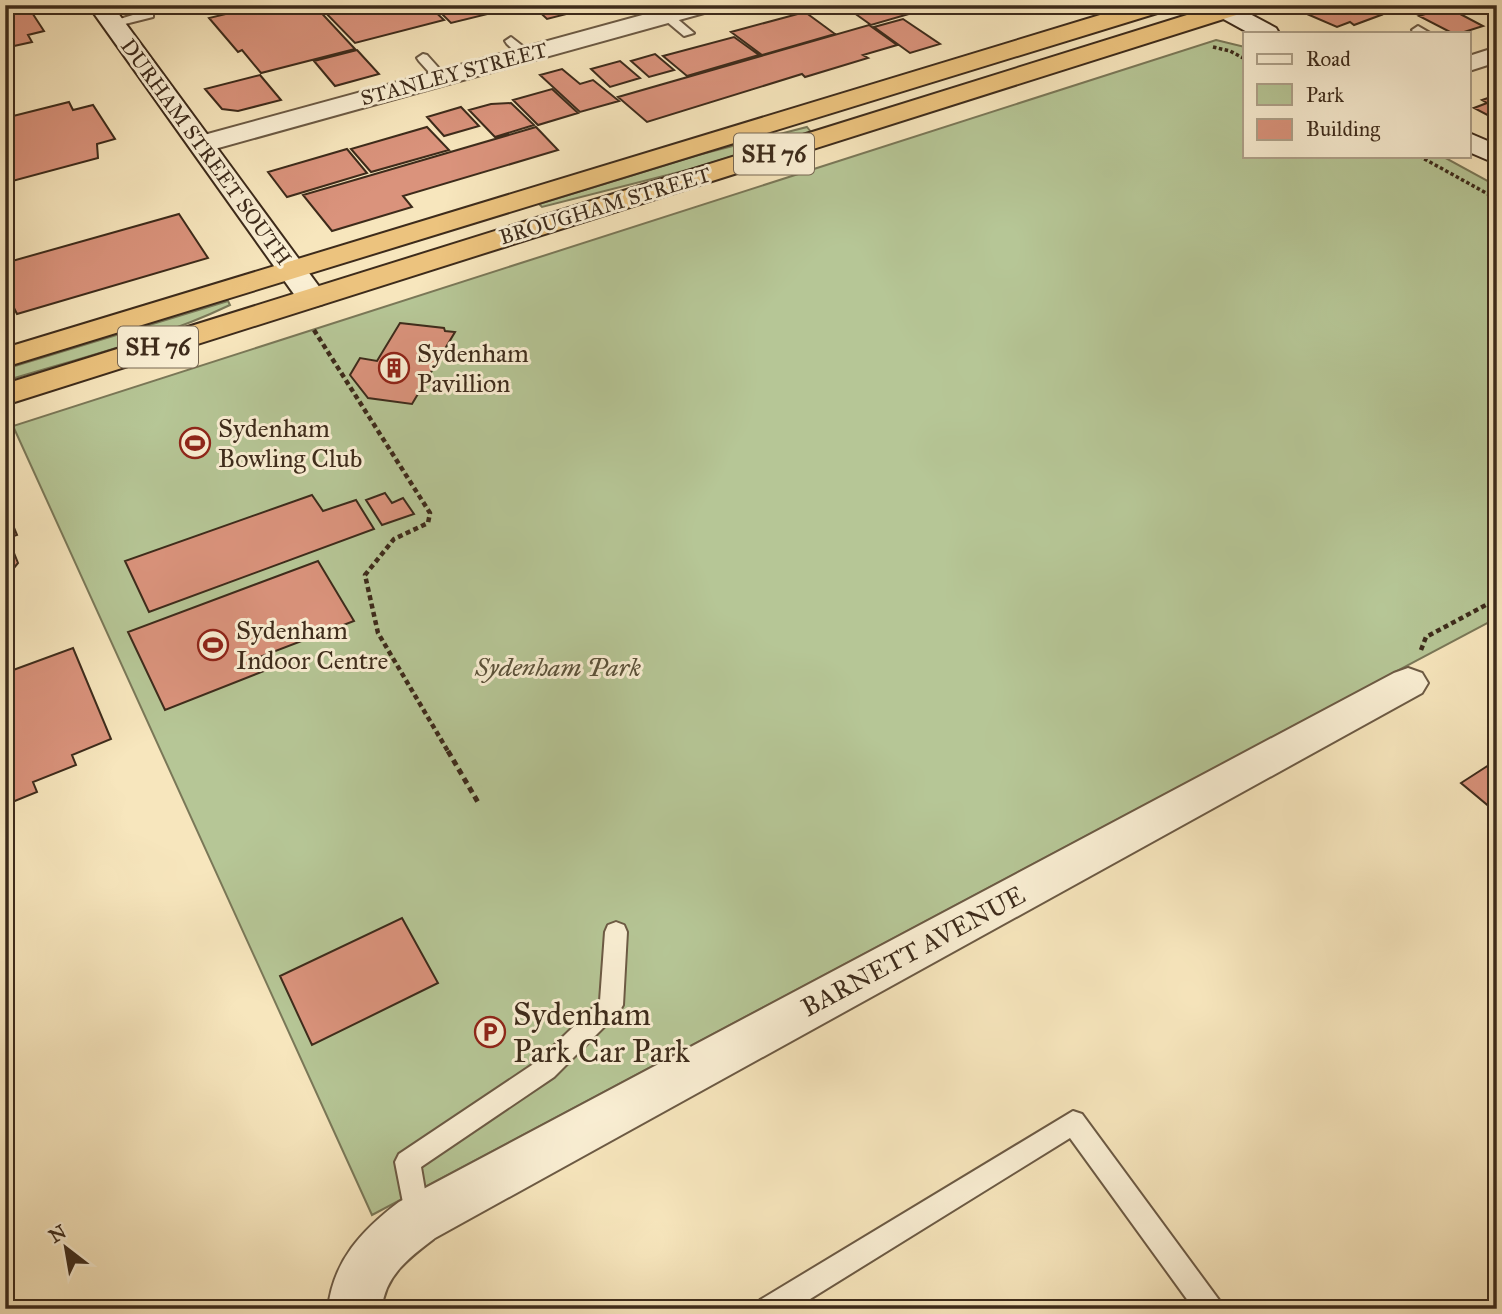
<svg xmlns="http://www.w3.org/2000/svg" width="1502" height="1314" viewBox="0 0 1502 1314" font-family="'IM FELL Great Primer',serif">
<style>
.green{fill:#b6c696;stroke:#7a7858;stroke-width:2}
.building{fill:#da937c;stroke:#3d2b1b;stroke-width:2}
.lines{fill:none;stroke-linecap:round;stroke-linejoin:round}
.lane-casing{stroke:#6c5a44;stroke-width:4}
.street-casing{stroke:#6c5a44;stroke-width:4}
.secondary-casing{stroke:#3d2b1b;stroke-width:4}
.highway-casing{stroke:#3d2b1b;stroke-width:4}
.path-far2{stroke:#3d2b1b;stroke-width:3.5;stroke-dasharray:3.5 2.5;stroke-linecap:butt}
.path-far1{stroke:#3d2b1b;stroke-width:4.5;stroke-dasharray:5 3.5;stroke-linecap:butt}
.path{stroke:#3d2b1b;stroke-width:5;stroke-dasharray:6 4.5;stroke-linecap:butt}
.lane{fill:#faefd4;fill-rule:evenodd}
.street{fill:#faefd4;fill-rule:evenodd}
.secondary{fill:#faefd4;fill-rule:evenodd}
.highway{fill:#ecc37e;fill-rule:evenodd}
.labels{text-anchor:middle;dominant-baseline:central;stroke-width:6;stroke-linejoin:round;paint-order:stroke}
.far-street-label{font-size:21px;fill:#3d2b1b;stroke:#faefd4}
.shield{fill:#faefd4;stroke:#766652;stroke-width:2}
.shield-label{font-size:24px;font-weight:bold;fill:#3d2b1b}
.poi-label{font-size:26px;fill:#3d2b1b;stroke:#faefd4;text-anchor:start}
.park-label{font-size:26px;font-style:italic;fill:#5b523a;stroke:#faefd4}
.street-label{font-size:26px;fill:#3d2b1b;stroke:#faefd4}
.near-poi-label{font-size:32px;fill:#3d2b1b;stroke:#faefd4;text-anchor:start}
</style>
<rect width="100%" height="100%" fill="#f7e6bd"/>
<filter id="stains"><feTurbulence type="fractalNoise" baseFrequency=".00286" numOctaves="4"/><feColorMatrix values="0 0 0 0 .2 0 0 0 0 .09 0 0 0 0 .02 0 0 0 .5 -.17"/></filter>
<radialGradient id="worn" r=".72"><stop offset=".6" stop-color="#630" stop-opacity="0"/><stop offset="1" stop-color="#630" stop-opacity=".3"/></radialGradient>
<path class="green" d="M1216 40 1245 47V156H1442L1497 186V618L372 1215 13 426Z
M807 127 811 132 691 169 542 207 539 204 698 155Z
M228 301 230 305C159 339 80 358 5 381V369Z"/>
<path class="building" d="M5 5H27L44 31 28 35 32 42 5 48Z
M263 5H314L355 49 261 73 242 50 238 52 209 18Z
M318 5H428L444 20 355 43Z
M433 5H524L451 23Z
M532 5H600L586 9 590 12 582 14 578 11 547 19Z
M843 5H940L871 25Z
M1316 5H1373L1382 10 1375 12 1381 15 1354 25 1350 22 1337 27 1300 11Z
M1447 7 1483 26 1461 33H1452L1419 16Z
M805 12 835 34 762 55 731 32Z
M903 19 940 44 910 53 874 27Z
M869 25 897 45 863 55 868 58 805 77 802 74 647 122 618 97Z
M734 37 759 55 687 76 663 56Z
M357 50 379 74 335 86 314 61Z
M655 54 674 70 649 77 631 61Z
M620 61 640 78 610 87 591 69Z
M562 69 580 84 593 80 619 101 580 112 540 75Z
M260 75 281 100 238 111 222 109 205 89Z
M552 89 578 113 538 125 513 100Z
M1497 95V120L1474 108 1487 103 1482 100Z
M69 102 73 110 93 105 115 139 97 144 98 158 5 183V118Z
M511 103 534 125 495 137 469 110 491 104Z
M461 107 479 126 444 136 427 117Z
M427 127 449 150 371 172 351 149Z
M536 127 558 150 403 196 412 207 332 231 303 195Z
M347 149 367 173 287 197 268 172Z
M179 214 208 258 17 314 5 290V263Z
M400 323 444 328 445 331 455 332 412 404 368 398 350 375 360 358 377 361Z
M385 493 392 503 403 498 414 514 382 525 366 500Z
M312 495 323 511 356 500 374 529 149 612 125 561Z
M5 506 17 535 8 538 18 563 5 579Z
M318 561 354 621 257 658 264 671 165 710 128 632Z
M73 648 111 739 72 755 76 765 33 782 37 792 5 805V673Z
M1489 765 1497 772V813L1461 783Z
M402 918 438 983 312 1045 280 976Z"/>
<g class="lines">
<g class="lane-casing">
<path id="lane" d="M647 5H661L694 33 684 36Z
M149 10 153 11V17L113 27 107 23Z
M1418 26 1430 33H1414L1412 30Z
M511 37 529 51V57H521L507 44 505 41Z
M423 54 427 55 445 75V81H437L419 61 417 58Z
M616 922 624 925 627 932 623 1005 619 1012 554 1077 421 1167 430 1219 426 1228 417 1232 408 1228 395 1162 399 1154 538 1061 600 1001 605 932 608 925Z
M1073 1111 1082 1114 1219 1300 1223 1309H1194L1070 1138 794 1309H756L760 1300Z"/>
</g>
<g class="street-casing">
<path id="street" d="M679 5H719L715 10 211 150 202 152 193 150 189 144 193 138Z
M1497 47V62L1469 71V56Z
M1408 668 1422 673 1428 683 1422 693 435 1238C410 1257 384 1276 382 1309H328C333 1261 362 1230 399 1202L1394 673Z"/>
</g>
<g class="secondary-casing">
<path id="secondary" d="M88 5H112L323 292 327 298 323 304 312 307 301 304Z
M1203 5H1233L1276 28 1279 33H1249L1207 10Z
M1469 133 1497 145V164L1469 152Z"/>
</g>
<g class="highway-casing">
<path id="highway" d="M1133 5H1171L1167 10 5 367V348Z
M1219 5H1256L1252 10 5 405V384Z"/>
</g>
<path class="path-far2" d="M1213 47 1230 51 1245 59
M1419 156 1497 199"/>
<path class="path-far1" d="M314 330 430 513 428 523 394 539 365 575 378 633 449 753
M1421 650 1426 637 1497 599"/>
<path class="path" d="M448 751 479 804"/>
<use href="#lane" class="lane"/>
<use href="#street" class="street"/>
<use href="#secondary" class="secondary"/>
<use href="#highway" class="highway"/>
</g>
<defs>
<g id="building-ring" transform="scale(1.575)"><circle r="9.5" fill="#faefd4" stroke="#8f2418" stroke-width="1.5"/><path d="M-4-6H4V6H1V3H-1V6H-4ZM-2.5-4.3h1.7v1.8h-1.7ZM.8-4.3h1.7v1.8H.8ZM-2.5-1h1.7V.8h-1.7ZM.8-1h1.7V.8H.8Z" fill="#8f2418"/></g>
<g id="stadium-ring" transform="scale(1.575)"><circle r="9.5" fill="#faefd4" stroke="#8f2418" stroke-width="1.5"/><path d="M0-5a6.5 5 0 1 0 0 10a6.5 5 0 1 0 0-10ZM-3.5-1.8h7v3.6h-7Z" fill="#8f2418"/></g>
<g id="parking-ring" transform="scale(1.575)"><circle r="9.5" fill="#faefd4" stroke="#8f2418" stroke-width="1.5"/><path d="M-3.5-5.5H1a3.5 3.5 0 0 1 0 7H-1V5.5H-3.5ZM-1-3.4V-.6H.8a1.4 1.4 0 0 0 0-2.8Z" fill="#8f2418"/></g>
</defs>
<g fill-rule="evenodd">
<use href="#building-ring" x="394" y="368"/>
<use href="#stadium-ring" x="195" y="443"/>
<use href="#stadium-ring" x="213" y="645"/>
<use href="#parking-ring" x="490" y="1032"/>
</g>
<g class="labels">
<g class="far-street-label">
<text transform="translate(454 74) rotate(-15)">STANLEY STREET</text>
<text transform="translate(206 152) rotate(54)">DURHAM STREET SOUTH</text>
<text transform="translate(605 206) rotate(-17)">BROUGHAM STREET</text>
</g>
<g class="shield">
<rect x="734" y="133.5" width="80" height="41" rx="5"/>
<rect x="118" y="326.5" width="80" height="41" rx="5"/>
</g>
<g class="shield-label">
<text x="774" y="154">SH 76</text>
<text x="158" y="347">SH 76</text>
</g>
<g class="poi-label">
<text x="417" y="353">Sydenham<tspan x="417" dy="30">Pavillion</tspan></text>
<text x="218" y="428">Sydenham<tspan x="218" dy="30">Bowling Club</tspan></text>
<text x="236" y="630">Sydenham<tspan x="236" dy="30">Indoor Centre</tspan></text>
</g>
<g class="park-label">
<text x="558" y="667">Sydenham Park</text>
</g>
<g class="street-label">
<text transform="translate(913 951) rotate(-28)">BARNETT AVENUE</text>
</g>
<g class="near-poi-label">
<text x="513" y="1014">Sydenham<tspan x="513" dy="37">Park Car Park</tspan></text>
</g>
</g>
<rect width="1502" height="1314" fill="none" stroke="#f7e6bd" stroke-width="28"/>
<rect x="7" y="7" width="1488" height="1300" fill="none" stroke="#3d2b1b" stroke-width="3.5"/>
<rect x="14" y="14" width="1474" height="1286" fill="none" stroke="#3d2b1b" stroke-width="2"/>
<rect x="1243" y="32" width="228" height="126" fill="#faefd4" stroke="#aea18a" stroke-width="2"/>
<rect x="1257" y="54" width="35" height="10" fill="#faefd4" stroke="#aea18a" stroke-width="2"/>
<text x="1306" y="66" font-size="21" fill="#3d2b1b">Road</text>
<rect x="1257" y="84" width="35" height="21" fill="#b6c696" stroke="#aea18a" stroke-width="2"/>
<text x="1306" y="102" font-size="21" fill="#3d2b1b">Park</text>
<rect x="1257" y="119" width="35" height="21" fill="#da937c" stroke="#aea18a" stroke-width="2"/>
<text x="1306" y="136" font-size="21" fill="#3d2b1b">Building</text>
<g transform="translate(66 1248) rotate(329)" stroke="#faefd4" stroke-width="5" paint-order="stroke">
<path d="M0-5L12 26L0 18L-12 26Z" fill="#3d2b1b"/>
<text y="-10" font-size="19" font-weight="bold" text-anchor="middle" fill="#3d2b1b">N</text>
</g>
<rect width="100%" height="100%" filter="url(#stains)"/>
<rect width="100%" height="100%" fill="url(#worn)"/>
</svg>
